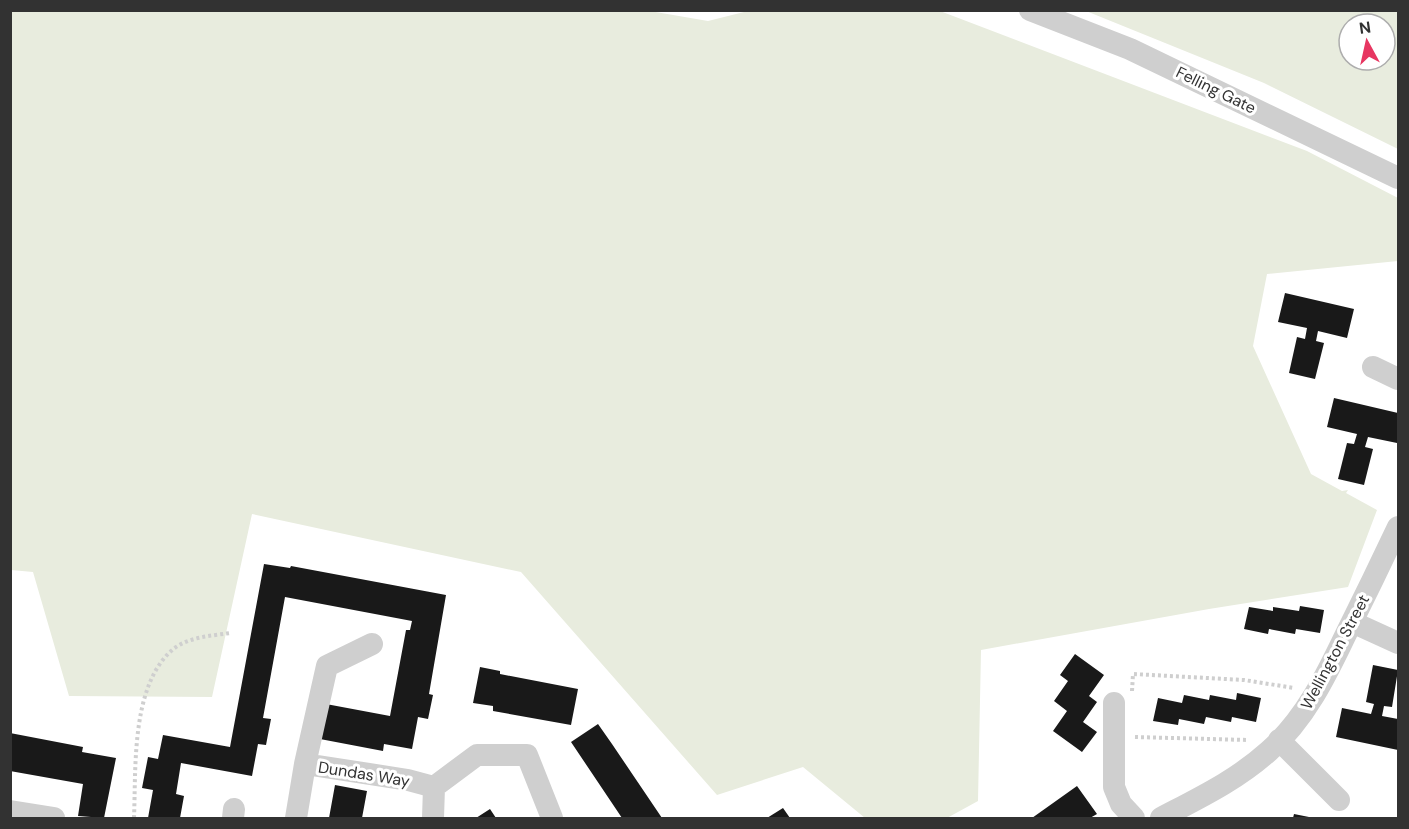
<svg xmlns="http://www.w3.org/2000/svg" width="1409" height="829" viewBox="0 0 1409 829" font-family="'DM Sans',sans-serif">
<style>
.green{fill:#e8ecde;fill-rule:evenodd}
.building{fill:#191919}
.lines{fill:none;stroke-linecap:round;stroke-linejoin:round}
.path{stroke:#cfcfcf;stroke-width:4;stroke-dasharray:3 3;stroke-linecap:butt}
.minor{stroke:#cfcfcf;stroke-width:22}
.labels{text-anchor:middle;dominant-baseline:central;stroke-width:6;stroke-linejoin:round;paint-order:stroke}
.street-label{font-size:16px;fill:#323232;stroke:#fff}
</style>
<rect width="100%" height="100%" fill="#fff"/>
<path class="green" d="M644 10 708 21 752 10 940 11 1307 151 1398 198V261L1267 274 1253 346 1311 474 1342 491 1348 490 1346 493 1377 510 1348 587 1209 609 981 650 978 801 947 818H865L803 767 717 795 521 572 252 514 212 697 69 696 33 572 11 570V11Z
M1086 11H1398V149L1264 83ZM1349 24H1385V60H1349Z"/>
<path class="building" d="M1285 293 1354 309 1347 338 1318 331 1316 341 1324 343 1315 379 1289 373 1297 337 1305 339 1307 328 1278 322Z
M1334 398 1398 413 1397 443 1368 437 1365 447 1373 449 1364 485 1338 479 1347 443 1354 444 1357 434 1327 427Z
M264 564 290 568 291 566 446 595 429 694 433 695 428 719 418 717 412 749 384 744 383 751 320 739 326 704 390 716 406 630H410L412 621 285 597 263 718 271 719 266 745 258 744 252 776 181 763 176 794 184 796 180 818H148L153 790 142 788 148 757 158 759 163 735 230 747Z
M1300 606 1324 610 1320 633 1296 629 1295 634 1269 629 1268 634 1244 629 1249 607 1273 611V607L1299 611Z
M1075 654 1104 675 1089 696 1097 702 1083 722 1097 732 1082 752 1053 731 1067 711 1054 701 1068 681 1060 675Z
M1373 665 1398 670 1392 707 1384 706 1382 716 1398 719V750L1336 737 1342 708 1371 714 1374 704 1366 702Z
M480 667 500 671V674L578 689 571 725 493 711V706L473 703Z
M1237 693 1261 698 1256 722 1232 717 1231 722 1206 717 1204 724 1179 719 1178 725 1153 721 1158 698 1182 703 1184 695 1209 700 1210 695 1236 700Z
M598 724 612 744 662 818H622L571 742Z
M10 733 83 747 82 752 116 758 104 818 78 816 83 784 10 771Z
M335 785 367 791 362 818H329Z
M1077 786 1097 814 1090 818H1032Z
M783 808 790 818H767Z
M490 809 496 818H476Z
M1294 814 1309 817V818H1293Z"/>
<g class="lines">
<path class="path" d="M1132 691 1133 674 1244 680 1294 688
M1135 737 1248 740
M134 818C136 769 131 689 170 652 185 637 210 636 230 633"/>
<path class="minor" d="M1030 10 1130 49 1398 178
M1373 367 1398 379
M1352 622 1398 643
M372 644 327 666 305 764 408 780 434 787 433 818
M1114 703V787L1121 804 1134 818
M1279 740 1339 800
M434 787 477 755H527L552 818
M10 811 54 818
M233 818 234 809
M296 818 305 764
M1161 818C1199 798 1237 780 1269 751 1305 719 1326 676 1346 634 1364 598 1381 563 1398 527"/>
</g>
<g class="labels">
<g class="street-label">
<text transform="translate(1216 90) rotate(26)">Felling Gate</text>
<text transform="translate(1335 652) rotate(-62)">Wellington Street</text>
<text transform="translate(364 774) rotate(9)">Dundas Way</text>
</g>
</g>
<rect width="1409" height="829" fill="none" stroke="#323232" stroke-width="24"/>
<g transform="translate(1367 42) rotate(352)"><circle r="28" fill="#ffffff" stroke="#adadad" stroke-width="1.5"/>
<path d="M0-4.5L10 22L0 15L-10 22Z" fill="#e73661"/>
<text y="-9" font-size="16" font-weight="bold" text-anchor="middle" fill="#323232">N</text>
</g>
</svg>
